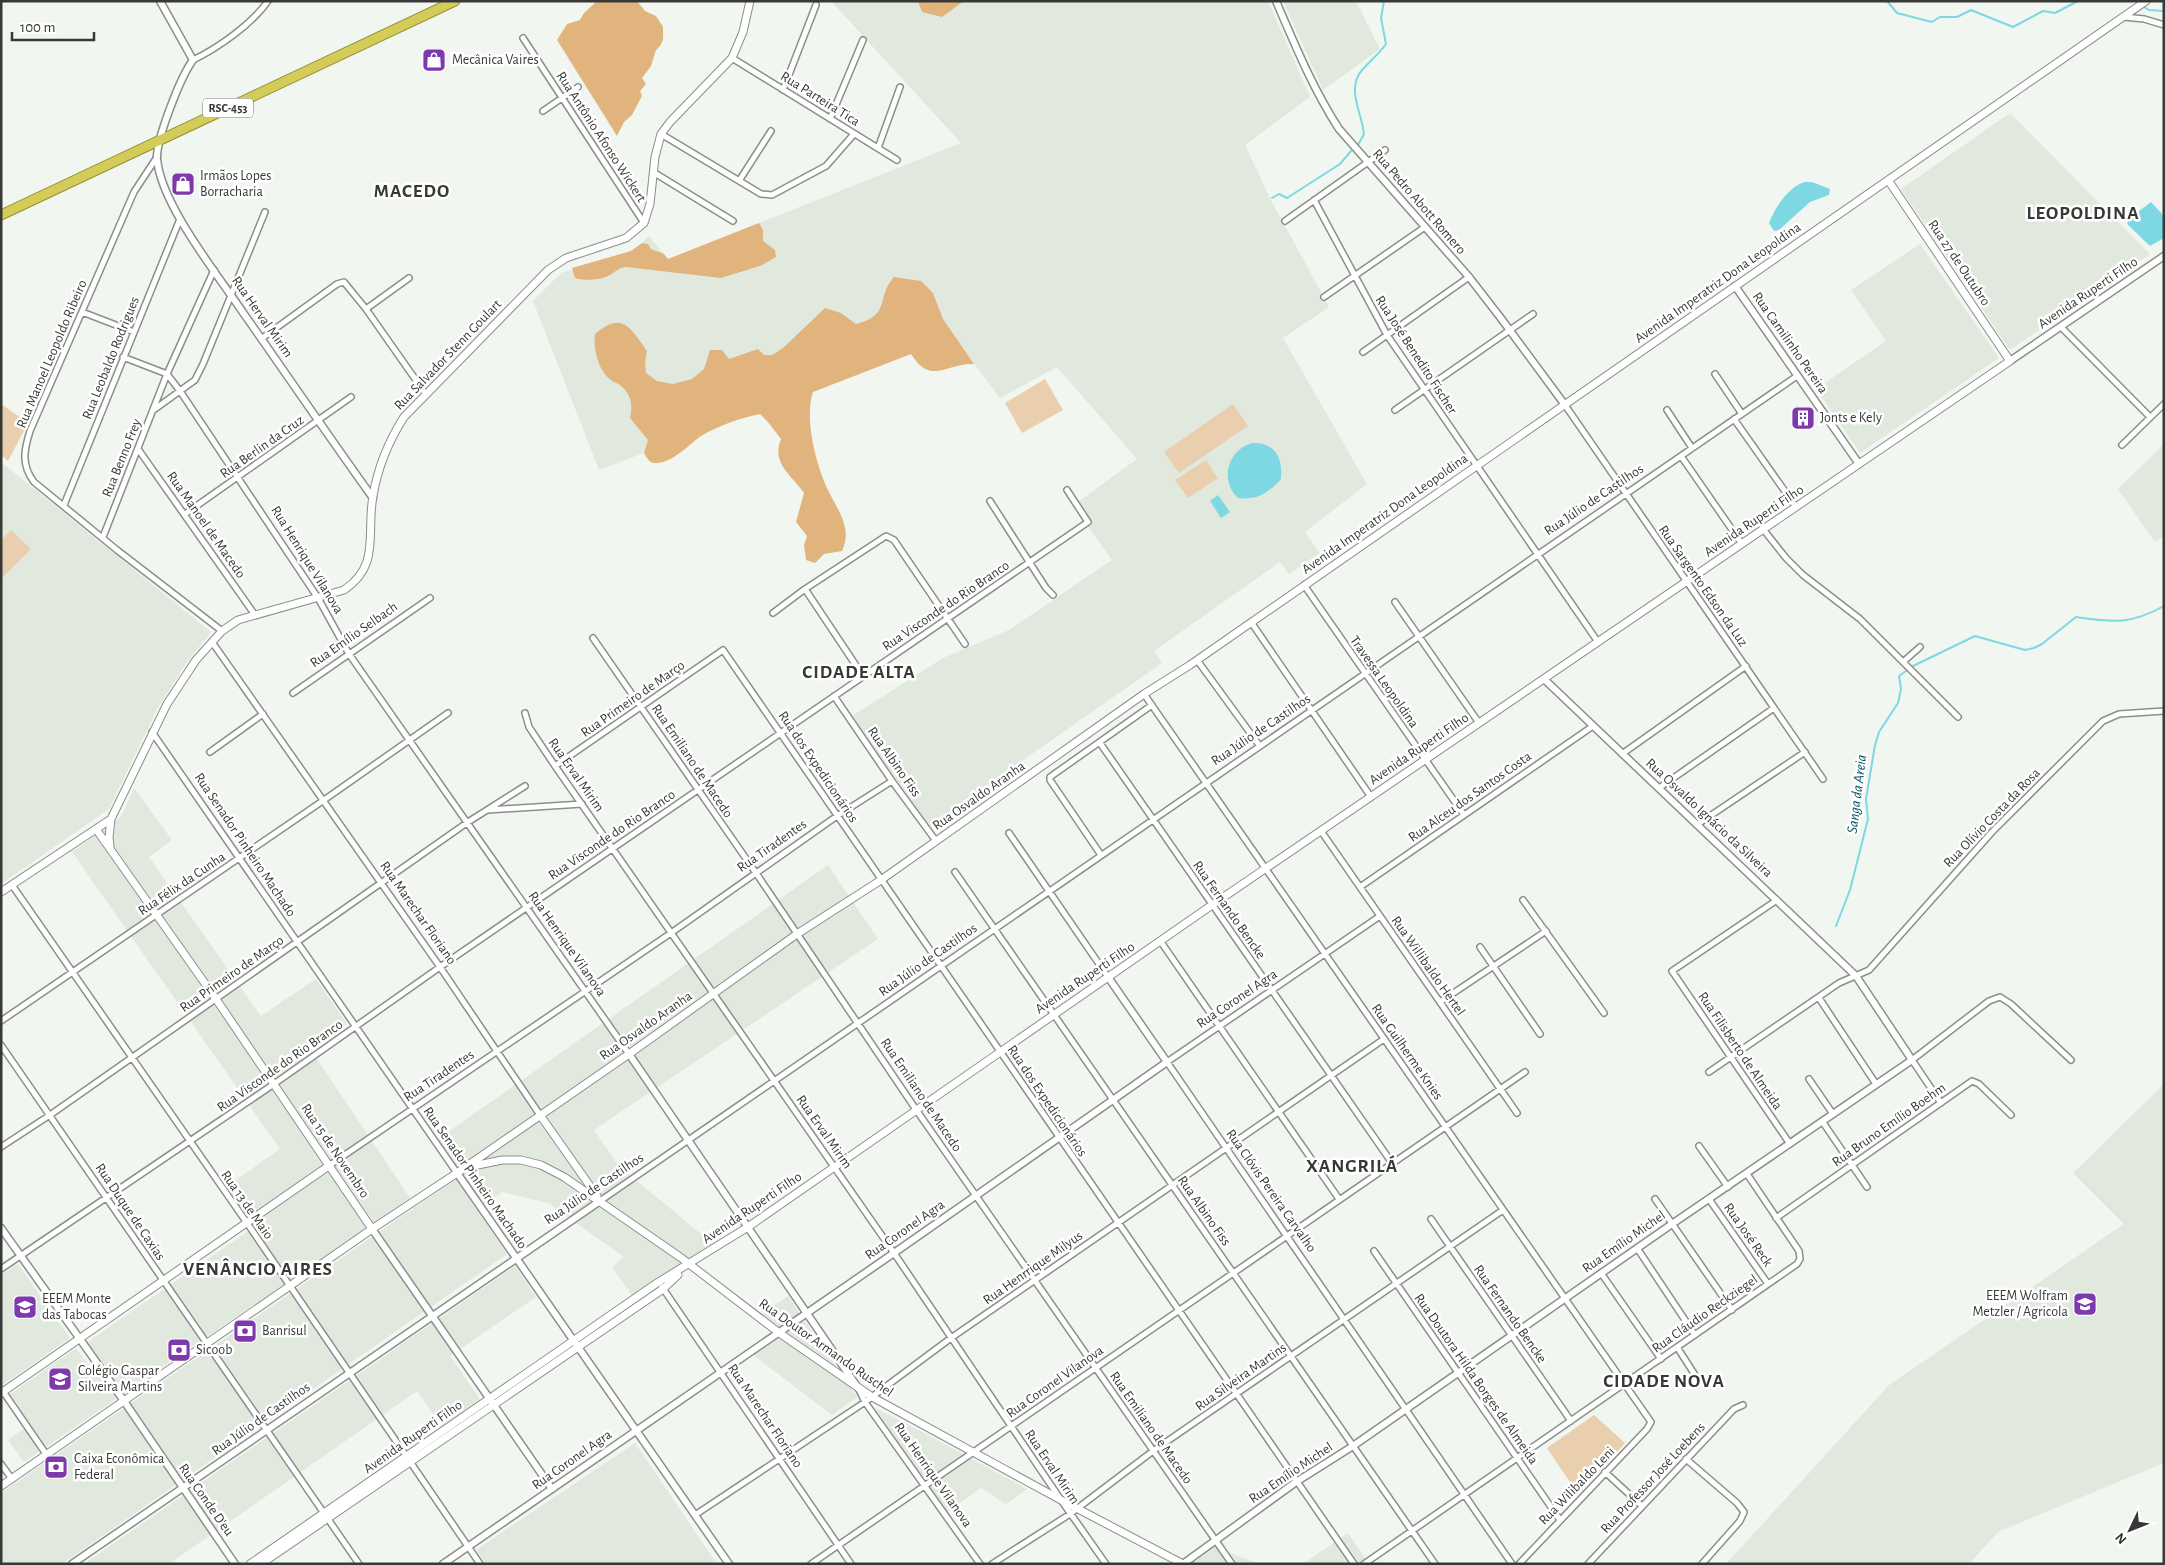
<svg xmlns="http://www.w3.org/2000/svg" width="2165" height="1565" viewBox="0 0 2165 1565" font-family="'Alegreya Sans',sans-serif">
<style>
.built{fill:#e1e9df}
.green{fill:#eacfae}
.forest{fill:#e1b47d}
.water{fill:#7dd8e4}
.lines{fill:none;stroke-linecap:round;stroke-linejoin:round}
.stream{stroke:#7dd8e4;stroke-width:2}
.minor-casing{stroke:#8b8f8a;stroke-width:8}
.tertiary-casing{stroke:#8b8f8a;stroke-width:9}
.secondary-casing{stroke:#8b8f8a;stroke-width:9}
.trunk-casing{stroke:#969132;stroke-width:11}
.minor{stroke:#fff;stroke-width:5}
.tertiary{stroke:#fff;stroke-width:6}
.secondary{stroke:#fff;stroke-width:7}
.trunk{stroke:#d3cc58;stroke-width:9}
.labels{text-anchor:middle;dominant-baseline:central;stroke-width:5;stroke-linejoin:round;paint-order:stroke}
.shield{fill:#fff;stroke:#747473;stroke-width:1}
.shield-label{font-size:12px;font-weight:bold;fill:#383937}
.poi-label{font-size:14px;fill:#383937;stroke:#fff;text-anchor:start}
.street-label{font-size:14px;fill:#383937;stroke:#fff}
.water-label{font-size:15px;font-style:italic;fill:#025760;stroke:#fff}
.district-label{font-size:19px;font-weight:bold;letter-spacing:1px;fill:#383937;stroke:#fff}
</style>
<rect width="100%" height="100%" fill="#f1f6f0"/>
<path class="built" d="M831 1H1268L1310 97 1245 145 1271 200 1329 307 1283 338 1367 484 1305 532 1320 553 1289 574 1280 562 1154 651 1162 663 929 826 852 716 943 658 1009 630 1112 560 1088 526 1093 522 1079 501 1137 459 1057 367 1000 398 953 336 599 470 533 301 561 273 631 251 642 243 649 236 668 259 961 143Z
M1283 1H1356L1380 49 1323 90Z
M2010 113 2150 254 2010 350 1901 189Z
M1920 244 1999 358 1860 453 1816 389 1886 341 1851 290Z
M2164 444V536L2155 542 2118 489Z
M1 462 211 632 187 662 157 709 109 809 1 884Z
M134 788 172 840 149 857 261 1016 316 979 347 1024 311 1050 410 1198 24 1462 8 1440 30 1424 9 1395 76 1348 95 1374 104 1369 86 1343 254 1227 226 1187 280 1149 72 852 121 817Z
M828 865 878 939 594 1130 619 1166 712 1243 633 1297 612 1267 624 1257 548 1203 502 1192 483 1205 438 1139Z
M2164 1084V1463L1998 1532 1969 1564H1726L1889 1385 2124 1224 2073 1173Z
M456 1179 507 1254 62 1564H1V1493Z
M18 1264 70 1338 4 1384 1 1381V1275Z
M515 1266 536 1297 450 1356 480 1399 442 1426 417 1391 169 1564H84Z
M788 1296 857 1397 832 1415 753 1355 786 1332 762 1314Z
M875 1408 915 1428 1027 1489 1006 1504 981 1488 947 1512Z
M635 1443 717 1564H486L476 1550Z
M1348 1533 1369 1564H1303Z
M1214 1547 1259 1564 1192 1563Z"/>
<path class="green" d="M1045 379 1063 410 1022 433 1005 403Z
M1 404 28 423 8 461 1 455Z
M1233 404 1248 426 1179 473 1164 452Z
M1206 460 1218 478 1188 498 1175 480Z
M11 530 31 549 1 579V540Z
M1594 1415 1625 1443 1578 1494 1547 1448Z"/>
<path class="forest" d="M597 1H637L645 11 656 16 663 27V40L660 46 656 50 651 66 642 78 646 84 640 91 642 96 632 115 624 122 617 136 557 40 567 24 580 20 584 13Z
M918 1H964L942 17 922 12Z
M759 223 763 230V241L775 250 776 257 760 266 721 278 626 267C617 268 616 272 608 276 601 280 582 281 575 278L572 268 631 251 642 243 648 244 651 249 664 254 668 259Z
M894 277 921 281 933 293 943 319 974 364C946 363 931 386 911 354L813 392C804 418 816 465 828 490 837 509 853 528 842 551L824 554 815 563 806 560 804 545 807 536 796 522 804 493C792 475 771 464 781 439L768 422 760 414C740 418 718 426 701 436 688 445 672 464 655 463 649 463 647 458 644 453L648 440 630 418C633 405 631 394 621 386 619 383 614 383 611 380 598 371 593 348 595 334 622 310 631 328 647 351L645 362 646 373 657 381 673 384 692 379 704 369 710 350H722L729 359 758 349 764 355H772L783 348 825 308 841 313 856 324C892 315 875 298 894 277Z"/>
<path class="water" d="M1804 182H1812L1830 189 1829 195 1810 202 1779 230 1774 231 1769 223C1775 207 1788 188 1804 182Z
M2151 202 2164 216V238L2150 246 2128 225 2126 217 2130 218Z
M1252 443C1275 442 1283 458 1281 479 1270 492 1256 501 1238 498 1219 480 1228 450 1252 443Z
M1218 495 1230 512 1221 518 1210 501Z"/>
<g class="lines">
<path class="stream" d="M1887 1 1897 13 1932 22 1940 17H1957L1971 10 2013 27 2043 11 2055 13 2078 1
M2144 7 2149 10 2164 11
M1358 145 1364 134C1362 113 1346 89 1362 70 1370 61 1379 54 1386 44L1381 18 1384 1
M1272 198 1279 194 1287 198 1340 164 1351 151
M1913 666 1975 636 2025 650 2034 648 2042 644 2076 617C2113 622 2130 625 2164 606
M1836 926 1850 890 1868 819 1866 799 1875 745 1879 732 1898 703 1901 689 1899 676 1906 671"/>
<g class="minor-casing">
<path id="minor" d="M2124 17 2144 19 2164 25
M523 38 644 223
M732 58 897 160
M193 60C218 48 252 24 268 1
M783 90 816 5
M543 111 578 87
M830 119 863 40
M661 134 761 194 772 195 826 166 854 134
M878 148 900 87
M157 157 134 192 30 431C24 450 21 465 34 482L117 550 222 631
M653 172 733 221
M739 181 771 131
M1314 200 1387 335 1598 642
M1285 221 1385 150
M1324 297 1425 227
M366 309 409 278
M82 312 134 332
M2061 327 2150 417
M261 339 337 284 344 282 366 309 425 393
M1363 352 1469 277
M123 357 167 374 180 391 318 598 349 654 629 1054
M1715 374 1742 414
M1565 405 1823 779
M155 409 195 380 203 364 265 212
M1395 410 1533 314
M1667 410 1692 448
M1734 419 1796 507
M2122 445 2164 404
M138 449 255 615
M1681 456 1742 544
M990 501 1046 588 1053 595
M64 505 180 219
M185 514 351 397
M1763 529 1786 558 1803 575 1860 619 1958 717
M103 537 167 374 214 270
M1304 585 1464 815
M805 589 863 676
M1395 602 1479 723
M773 613 805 589 886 536 894 540 965 644
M1251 622 1371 797
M593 638 756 873 917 1111 1232 1564
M212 642 440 967 540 1115
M1197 660 1259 745
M1903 662 1920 647
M293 693 430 598
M1144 694 1651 1422 1647 1429 1519 1564
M834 696 892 781 936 841
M525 713 529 727 555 766 894 1253 1061 1500 1106 1564
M152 732 457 1173
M1100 743 1392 1163
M210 752 263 714
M1622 754 1746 666
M555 766 723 650 1354 1564
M1659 788 1774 708
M488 810 582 804
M1698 824 1805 752
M1321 831 1517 1113
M1009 833 1108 977
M1101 855 1050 780V777L1152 705
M955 872 1435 1564
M12 885 247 1223 480 1564
M1360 887 1593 726
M1523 900 1604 1013
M1777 900 1672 971 1790 1144
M1380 916 1167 1062 1512 1564
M1161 942 1339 1199
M1480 947 1540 1034
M1819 998 1876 1084
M1440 1002 1546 931
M1 1021 324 800 448 713
M1 1045 359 1564
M1709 1072 1839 983 1869 970 1992 832 2103 721 2119 714 2164 711
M1809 1079 1833 1114
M1941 1103 1912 1060 1989 1001 2000 997 2011 1004 2071 1060
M1822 1121 1867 1187
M1699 1146 1728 1187
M1 1147 50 1115 468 822 525 786
M330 1165 671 933 837 816 892 781
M1655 1199 1732 1310
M1709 1199 1768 1284
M600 1201 1797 376
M1776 1218 1972 1081 1979 1084 2011 1115
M1431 1219 1571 1421
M1637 1248 1695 1335
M1374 1251 1560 1520
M1 1269 274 1084 440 967 1088 522 1067 490
M1601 1273 1661 1359
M662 1287 851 1564
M1677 1347 1695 1375
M858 1388 865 1402 980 1564
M2 1390 46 1454
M1686 1459 1737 1503 1744 1512 1740 1521 1702 1564
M1 1464 12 1479
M1605 1472 1642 1506
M695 1515 865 1402 951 1338 1384 1039
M811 1564 1525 1072
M992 1564 1070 1514 1153 1451 1503 1210
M1364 1564 1797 1264 1800 1259 1799 1251 1747 1174
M1588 1564 1734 1409 1743 1405"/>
</g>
<g class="tertiary-casing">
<path id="tertiary" d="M160 1 193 60C181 76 156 139 157 159 161 205 218 275 244 314 287 375 329 437 373 498
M1276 1C1295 45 1313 89 1339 129L1469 277 1500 317 1565 405
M1735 286 1859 464
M2010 361 2164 256
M629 1054 856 1385
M457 1173 729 1564
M1 1228 124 1401 235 1564
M372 1229 552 1489
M72 1564 600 1201
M443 1564 894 1253 1167 1062 1108 977
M1183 1564 1296 1482 1353 1446 1672 1224 1912 1060 1856 976 1544 679"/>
</g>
<g class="secondary-casing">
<path id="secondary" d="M96 829 216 999 372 1229
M110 847 109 837 111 819 167 704 196 660 222 631 238 620 344 590C381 565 366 534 373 496 378 466 388 442 404 417L548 270 566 258 626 238 644 223 650 204 655 157 661 134 670 122 732 58 743 32 750 1
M1 892 111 819
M540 1115 597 1196
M468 1167 502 1160H521L541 1165 564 1177 680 1257 778 1332 872 1397 1061 1500 1183 1564
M1 1393 330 1165
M1 1486 372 1229 457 1173 629 1054 797 934 881 880 1144 694 1190 665 2146 1
M250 1564 657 1283 748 1227 1212 905 2010 361 1888 180
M261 1564 663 1289 678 1275"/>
</g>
<g class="trunk-casing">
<path id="trunk" d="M1 215 455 1"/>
</g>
<use href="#minor" class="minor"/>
<use href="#tertiary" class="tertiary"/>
<use href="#secondary" class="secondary"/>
<use href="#trunk" class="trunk"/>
</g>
<defs>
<g id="shop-square" transform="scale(1.25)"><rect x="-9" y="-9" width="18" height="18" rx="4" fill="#7e39ad" stroke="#fff"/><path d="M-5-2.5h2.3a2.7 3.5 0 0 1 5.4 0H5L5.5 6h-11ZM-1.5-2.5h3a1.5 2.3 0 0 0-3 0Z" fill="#fff"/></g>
<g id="building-square" transform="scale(1.25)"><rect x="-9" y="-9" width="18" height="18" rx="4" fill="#7e39ad" stroke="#fff"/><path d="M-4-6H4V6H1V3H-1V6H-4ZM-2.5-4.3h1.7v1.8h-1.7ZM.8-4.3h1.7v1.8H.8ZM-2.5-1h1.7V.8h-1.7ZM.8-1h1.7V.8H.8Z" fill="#fff"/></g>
<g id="university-square" transform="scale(1.25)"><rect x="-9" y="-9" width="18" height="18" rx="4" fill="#7e39ad" stroke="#fff"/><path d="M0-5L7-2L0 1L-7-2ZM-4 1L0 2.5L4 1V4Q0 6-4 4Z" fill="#fff"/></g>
<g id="school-square" transform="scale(1.25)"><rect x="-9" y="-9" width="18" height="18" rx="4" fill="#7e39ad" stroke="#fff"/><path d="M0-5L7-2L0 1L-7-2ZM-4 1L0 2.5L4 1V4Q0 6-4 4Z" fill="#fff"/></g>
<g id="bank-square" transform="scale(1.25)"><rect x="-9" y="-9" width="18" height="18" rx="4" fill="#7e39ad" stroke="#fff"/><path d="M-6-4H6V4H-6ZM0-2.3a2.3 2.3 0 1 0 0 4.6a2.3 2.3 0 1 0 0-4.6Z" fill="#fff"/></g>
</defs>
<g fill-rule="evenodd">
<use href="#shop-square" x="434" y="60"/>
<use href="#shop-square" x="183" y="184"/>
<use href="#building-square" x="1803" y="418"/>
<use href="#university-square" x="2085" y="1304"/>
<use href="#school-square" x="25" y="1307"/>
<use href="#bank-square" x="245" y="1331"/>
<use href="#bank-square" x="179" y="1350"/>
<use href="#school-square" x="60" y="1379"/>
<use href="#bank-square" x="56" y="1467"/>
</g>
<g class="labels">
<rect class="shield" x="203" y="98.5" width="50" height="19" rx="4"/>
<g class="shield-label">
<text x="228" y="108">RSC-453</text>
</g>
<g class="poi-label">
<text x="452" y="60">Mecânica Vaires</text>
<text x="200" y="176">Irmãos Lopes<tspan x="200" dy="16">Borracharia</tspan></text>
<text x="1820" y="418">Jonts e Kely</text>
<text x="2068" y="1296" text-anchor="end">EEEM Wolfram<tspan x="2068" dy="16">Metzler / Agricola</tspan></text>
<text x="42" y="1299">EEEM Monte<tspan x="42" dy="16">das Tabocas</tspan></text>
<text x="262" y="1331">Banrisul</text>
<text x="196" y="1350">Sicoob</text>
<text x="78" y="1371">Colégio Gaspar<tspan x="78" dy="16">Silveira Martins</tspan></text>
<text x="74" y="1459">Caixa Econômica<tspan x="74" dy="16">Federal</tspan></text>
</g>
<g class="street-label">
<text transform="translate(820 99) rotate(32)">Rua Parteira Tica</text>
<text transform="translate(601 137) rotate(57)">Rua Antônio Afonso Wickert</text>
<text transform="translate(1419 202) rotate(49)">Rua Pedro Abott Romero</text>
<text transform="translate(1959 263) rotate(56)">Rua 27 de Outubro</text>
<text transform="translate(1718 283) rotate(-35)">Avenida Imperatriz Dona Leopoldina</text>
<text transform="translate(2088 293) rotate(-34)">Avenida Ruperti Filho</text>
<text transform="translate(262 317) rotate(55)">Rua Herval Mirim</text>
<text transform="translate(1790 343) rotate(55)">Rua Camilinho Pereira</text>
<text transform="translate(52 354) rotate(-67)">Rua Manoel Leopoldo Ribeiro</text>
<text transform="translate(448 355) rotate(-46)">Rua Salvador Stenn Goulart</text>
<text transform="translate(1416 355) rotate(57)">Rua José Benedito Fischer</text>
<text transform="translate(111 358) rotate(-68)">Rua Leobaldo Rodrigues</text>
<text transform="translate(262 447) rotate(-35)">Rua Berlin da Cruz</text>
<text transform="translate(122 458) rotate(-68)">Rua Benno Frey</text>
<text transform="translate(1594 500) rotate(-34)">Rua Júlio de Castilhos</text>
<text transform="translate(1385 514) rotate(-35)">Avenida Imperatriz Dona Leopoldina</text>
<text transform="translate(1754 521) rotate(-34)">Avenida Ruperti Filho</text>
<text transform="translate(206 525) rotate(55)">Rua Manoel de Macedo</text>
<text transform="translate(307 560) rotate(58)">Rua Henrique Vilanova</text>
<text transform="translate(1703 586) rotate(55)">Rua Sargento Edson da Luz</text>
<text transform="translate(946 606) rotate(-34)">Rua Visconde do Rio Branco</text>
<text transform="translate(354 635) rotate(-35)">Rua Emílio Selbach</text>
<text transform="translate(1384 682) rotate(55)">Travessa Leopoldina</text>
<text transform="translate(633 699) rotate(-35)">Rua Primeiro de Março</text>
<text transform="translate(1261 730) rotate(-34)">Rua Júlio de Castilhos</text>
<text transform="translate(1419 749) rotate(-34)">Avenida Ruperti Filho</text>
<text transform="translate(692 761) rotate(56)">Rua Emiliano de Macedo</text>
<text transform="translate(894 762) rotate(55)">Rua Albino Fiss</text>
<text transform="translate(818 767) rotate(56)">Rua dos Expedicionários</text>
<text transform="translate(576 775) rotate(55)">Rua Erval Mirim</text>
<text transform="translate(979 796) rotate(-35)">Rua Osvaldo Aranha</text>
<text transform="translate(1470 797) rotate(-35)">Rua Alceu dos Santos Costa</text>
<text transform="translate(1709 818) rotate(43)">Rua Osvaldo Ignácio da Silveira</text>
<text transform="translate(1992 818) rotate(-46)">Rua Olívio Costa da Rosa</text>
<text transform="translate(612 835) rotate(-34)">Rua Visconde do Rio Branco</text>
<text transform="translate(245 845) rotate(56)">Rua Senador Pinheiro Machado</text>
<text transform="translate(772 846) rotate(-35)">Rua Tiradentes</text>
<text transform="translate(182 884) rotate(-34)">Rua Félix da Cunha</text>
<text transform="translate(1229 910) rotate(55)">Rua Fernando Bencke</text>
<text transform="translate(418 913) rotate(55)">Rua Marechar Floriano</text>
<text transform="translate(567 944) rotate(55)">Rua Henrique Vilanova</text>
<text transform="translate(928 960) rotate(-35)">Rua Júlio de Castilhos</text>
<text transform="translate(1428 966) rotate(55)">Rua Willibaldo Hertel</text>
<text transform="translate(232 974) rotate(-35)">Rua Primeiro de Março</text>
<text transform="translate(1085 978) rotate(-34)">Avenida Ruperti Filho</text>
<text transform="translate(1237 999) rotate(-34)">Rua Coronel Agra</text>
<text transform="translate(646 1026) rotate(-35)">Rua Osvaldo Aranha</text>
<text transform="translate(1740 1051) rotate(56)">Rua Filisberto de Almeida</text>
<text transform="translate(1407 1052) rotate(55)">Rua Guilherme Knies</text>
<text transform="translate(280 1066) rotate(-35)">Rua Visconde do Rio Branco</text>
<text transform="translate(439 1076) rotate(-34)">Rua Tiradentes</text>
<text transform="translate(921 1095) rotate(56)">Rua Emiliano de Macedo</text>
<text transform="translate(1047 1101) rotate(56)">Rua dos Expedicionários</text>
<text transform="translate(1889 1125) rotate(-35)">Rua Bruno Emílio Boehm</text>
<text transform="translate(824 1132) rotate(55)">Rua Erval Mirim</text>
<text transform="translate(335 1151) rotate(56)">Rua 15 de Novembro</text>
<text transform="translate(475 1178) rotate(55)">Rua Senador Pinheiro Machado</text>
<text transform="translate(594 1189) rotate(-34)">Rua Júlio de Castilhos</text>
<text transform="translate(1271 1191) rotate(55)">Rua Clóvis Pereira Carvalho</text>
<text transform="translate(247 1205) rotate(55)">Rua 13 de Maio</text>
<text transform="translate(752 1208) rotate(-34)">Avenida Ruperti Filho</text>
<text transform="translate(1204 1211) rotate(55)">Rua Albino Fiss</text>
<text transform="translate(130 1212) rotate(56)">Rua Duque de Caxias</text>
<text transform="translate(905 1230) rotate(-35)">Rua Coronel Agra</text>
<text transform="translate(1748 1235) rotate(55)">Rua José Reck</text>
<text transform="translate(1624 1242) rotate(-35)">Rua Emílio Michel</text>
<text transform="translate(1033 1268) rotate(-35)">Rua Henrrique Milyus</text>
<text transform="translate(1510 1314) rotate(55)">Rua Fernando Bencke</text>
<text transform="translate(1705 1314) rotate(-35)">Rua Cláudio Reckziegel</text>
<text transform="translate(826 1348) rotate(35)">Rua Doutor Armando Ruschel</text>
<text transform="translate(1241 1377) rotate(-35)">Rua Silveira Martins</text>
<text transform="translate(1476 1379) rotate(55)">Rua Doutora Hilda Borges de Almeida</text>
<text transform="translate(1055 1382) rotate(-35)">Rua Coronel Vilanova</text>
<text transform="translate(765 1416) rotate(56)">Rua Marechar Floriano</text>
<text transform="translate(261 1419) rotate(-35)">Rua Júlio de Castilhos</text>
<text transform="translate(1151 1428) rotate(55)">Rua Emiliano de Macedo</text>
<text transform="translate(413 1437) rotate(-35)">Avenida Ruperti Filho</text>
<text transform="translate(572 1460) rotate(-35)">Rua Coronel Agra</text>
<text transform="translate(1052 1467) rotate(56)">Rua Erval Mirim</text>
<text transform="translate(1291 1473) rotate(-34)">Rua Emílio Michel</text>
<text transform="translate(933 1475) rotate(55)">Rua Henrique Vilanova</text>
<text transform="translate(1653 1478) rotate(-47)">Rua Professor José Loebens</text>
<text transform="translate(1577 1486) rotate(-46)">Rua Wilibaldo Leni</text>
<text transform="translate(206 1500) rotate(55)">Rua Conde D'eu</text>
</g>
<g class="water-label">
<text transform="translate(1857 794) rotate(-83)">Sanga da Areia</text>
</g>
<g class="district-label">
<text x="412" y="191">MACEDO</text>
<text x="2083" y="213">LEOPOLDINA</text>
<text x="859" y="672">CIDADE ALTA</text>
<text x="1352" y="1166">XANGRILÁ</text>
<text x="258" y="1269">VENÂNCIO AIRES</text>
<text x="1664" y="1381">CIDADE NOVA</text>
</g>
</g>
<rect width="2165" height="1565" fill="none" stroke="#383937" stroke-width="5"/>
<g transform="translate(2130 1530) rotate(227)" stroke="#ffffff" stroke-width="4" paint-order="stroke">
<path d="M0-4L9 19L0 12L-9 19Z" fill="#383937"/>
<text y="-8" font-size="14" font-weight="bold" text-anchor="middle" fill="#383937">N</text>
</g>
<path d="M12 32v8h82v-8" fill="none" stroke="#383937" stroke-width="2.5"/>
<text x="20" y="32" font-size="15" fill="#383937" stroke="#ffffff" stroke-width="4" paint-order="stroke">100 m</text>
</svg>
